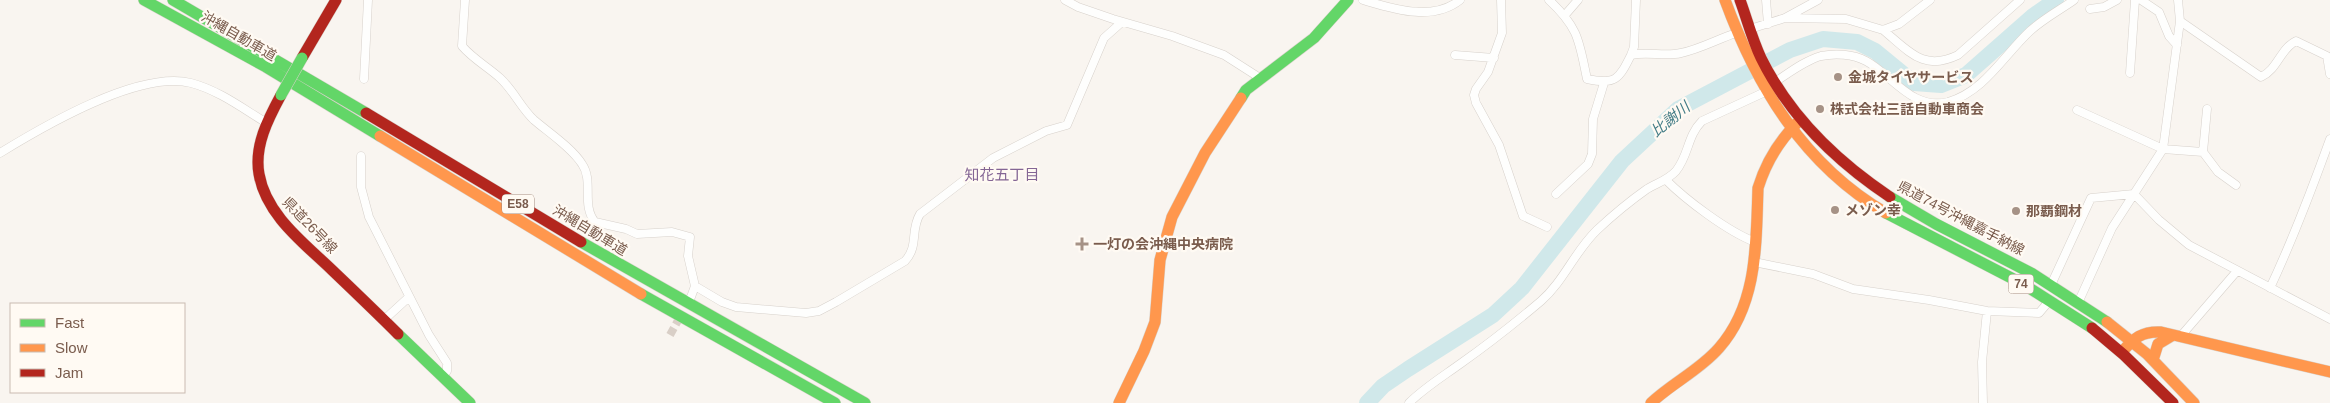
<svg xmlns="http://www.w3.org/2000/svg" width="2330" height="403" viewBox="0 0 2330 403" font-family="Arial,'Noto Sans JP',sans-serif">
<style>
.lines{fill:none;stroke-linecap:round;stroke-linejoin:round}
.river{stroke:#d0e8ea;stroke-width:16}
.street-tunnel{stroke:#d9cfc7;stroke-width:8;stroke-dasharray:8 4;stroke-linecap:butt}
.street-casing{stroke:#d7d1cb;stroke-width:9}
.fast-casing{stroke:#d9d2cb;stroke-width:12}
.slow-casing{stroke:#d9d2cb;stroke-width:12}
.jam-casing{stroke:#d9d2cb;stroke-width:12}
.street{stroke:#fefefd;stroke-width:8}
.fast{stroke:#63d668;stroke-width:11}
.slow{stroke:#ff974d;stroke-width:11}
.jam{stroke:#b3261e;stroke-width:11}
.fast-bridge-casing{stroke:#d9d2cb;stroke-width:12;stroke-linecap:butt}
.fast-bridge{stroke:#63d668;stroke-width:11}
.poi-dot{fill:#a69286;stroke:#fffaf3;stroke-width:2}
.labels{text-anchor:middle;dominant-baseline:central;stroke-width:4.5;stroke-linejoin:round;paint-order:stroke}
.shield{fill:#fffaf3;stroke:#a28b7f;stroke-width:1}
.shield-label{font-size:12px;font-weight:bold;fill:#7a5c4d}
.street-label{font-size:14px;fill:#7a5c4d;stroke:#fffaf3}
.poi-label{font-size:14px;font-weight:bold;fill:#7a5c4d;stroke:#fffaf3;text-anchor:start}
.water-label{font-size:15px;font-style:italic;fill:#437c86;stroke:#fffaf3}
.neighbourhood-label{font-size:15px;fill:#846695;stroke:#fffaf3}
</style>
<rect width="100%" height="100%" fill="#f9f5f0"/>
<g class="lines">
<path class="river" d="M1367 403 1383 386 1408 369 1493 315 1522 288 1622 161 1678 109 1790 50 1823 39 1857 42 1875 51 1914 83 1941 85 1966 75 2033 16 2056 0"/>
<path class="street-tunnel" d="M670 335 681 315"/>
<g class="street-casing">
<path id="street" d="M465 0 462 46C473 59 488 67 500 78 514 91 521 108 534 120 548 132 572 148 582 164 594 181 581 205 595 222L626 229 637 234 672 232 690 237 688 256 695 286 691 297
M1065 0 1078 7 1113 19 1172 36 1224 55 1260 78
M1363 0C1394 9 1432 22 1460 0
M1501 0 1502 33 1488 72 1476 89 1474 95 1476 103 1499 145 1523 216 1547 227
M1549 0C1579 28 1579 41 1587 79 1616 85 1619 79 1631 55 1648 51 1664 57 1681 53 1700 49 1718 39 1736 33
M1766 0 1768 24
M2141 0 2159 12 2169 36 2177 45
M2090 9 2104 7 2117 0
M1565 15 1578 0
M1785 18 1846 19 1883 30 1899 24 1930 0
M2180 21 2261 77C2278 69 2280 49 2296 41L2327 56 2330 74
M1750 29 1785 18 1818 0
M1883 30C1909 51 1923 72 1958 55L2020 0
M1455 55 1494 58
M1631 55 1634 47 1636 0
M2130 73 2135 0
M364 79 368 0
M1775 82C1789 73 1804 61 1821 56 1835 53 1853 54 1866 61 1891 74 1912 111 1948 102 1984 92 2004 55 2030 31 2043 19 2060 10 2074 0
M2207 109 2203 152 2218 172 2236 185
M2077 110 2163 149 2203 152
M0 153C44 126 139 70 191 83 218 90 242 108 265 122
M361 156V187L369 217 429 335 447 363V371L443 376
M1666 180C1686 200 1727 231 1755 242
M1556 194 1588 164 1592 154 1593 119 1604 83
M1754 262 1813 274 1853 289 1929 300 1987 311 2039 313 2050 300
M2051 285 2091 198 2134 194 2159 220 2189 245 2330 319
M695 286 722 302 736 307 806 313 819 311 836 302 905 261C919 246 910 230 920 214L993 158 1046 131 1067 125 1104 38 1122 22
M2270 288C2293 239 2312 189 2330 139
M2078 303 2112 228 2163 149 2180 21 2178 0
M385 319 409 297
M2180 337 2237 271
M1409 403C1424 388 1442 377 1460 364 1487 345 1515 323 1541 301 1564 281 1575 251 1597 230 1612 216 1630 201 1647 189 1657 183 1668 180 1676 171 1689 155 1687 136 1702 121L1765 92
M1983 403 1982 362 1987 311"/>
</g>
<g class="fast-casing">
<path id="fast" d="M144 0 266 67 380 136
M173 0 366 113
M1241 98 1246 90 1314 38 1348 0
M1890 197 1936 224 2033 274 2107 322
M1886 213 2023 284 2092 328
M581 242 865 403
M641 294 835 403
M398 334 470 403"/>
</g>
<g class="slow-casing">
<path id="slow" d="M1725 0C1757 87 1804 165 1886 213
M380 136 641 294
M2107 322 2147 354 2194 403
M2122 352C2134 338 2142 331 2161 332L2330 372
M2153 360 2158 344 2173 335
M1119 403 1144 351 1155 322 1160 260 1172 217 1205 153 1241 98
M1651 403C1672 383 1700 370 1719 348 1758 304 1756 243 1758 188 1766 162 1778 142 1797 123"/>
</g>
<g class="jam-casing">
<path id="jam" d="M1740 0C1747 19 1752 39 1761 58 1790 117 1836 161 1890 197
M302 58 336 0
M281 95C268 119 254 146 259 174 266 215 304 243 332 270 354 291 376 312 398 334
M366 113 581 242
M2092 328 2124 355 2173 403"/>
</g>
<use href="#street" class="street"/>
<use href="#fast" class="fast"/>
<use href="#slow" class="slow"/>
<use href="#jam" class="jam"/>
<g class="fast-bridge-casing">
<path id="fast-bridge" d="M281 95 302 58"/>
</g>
<use href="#fast-bridge" class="fast-bridge"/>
</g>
<g class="poi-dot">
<circle cx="1838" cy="77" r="5"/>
<circle cx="1820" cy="109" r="5"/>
<circle cx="1835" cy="210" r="5"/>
<circle cx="2016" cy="211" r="5"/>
<path d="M1079.5 236.5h5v5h5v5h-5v5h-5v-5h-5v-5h5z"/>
</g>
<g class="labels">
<g class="shield">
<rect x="502" y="194.5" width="32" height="19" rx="4"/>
<rect x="2008.5" y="274.5" width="25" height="19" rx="4"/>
</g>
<g class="shield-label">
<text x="518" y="204">E58</text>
<text x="2021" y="284">74</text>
</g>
<g class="street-label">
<text transform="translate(239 36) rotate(30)">沖縄自動車道</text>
<text transform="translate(1961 218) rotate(28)">県道74号沖縄嘉手納線</text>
<text transform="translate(310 225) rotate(46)">県道26号線</text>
<text transform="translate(590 230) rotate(31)">沖縄自動車道</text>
</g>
<g class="poi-label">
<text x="1848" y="77">金城タイヤサービス</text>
<text x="1830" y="109">株式会社三話自動車商会</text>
<text x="1845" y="210">メゾン幸</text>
<text x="2026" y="211">那覇鋼材</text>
<text x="1093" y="244">一灯の会沖縄中央病院</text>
</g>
<g class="water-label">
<text transform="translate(1670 119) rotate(-39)">比謝川</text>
</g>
<g class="neighbourhood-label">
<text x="1002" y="174">知花五丁目</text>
</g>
</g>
<rect x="10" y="303" width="175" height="90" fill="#fffaf3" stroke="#cabbb1"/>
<rect x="20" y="319" width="25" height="8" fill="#63d668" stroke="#cabbb1"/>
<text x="55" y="328" font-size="15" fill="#7a5c4d">Fast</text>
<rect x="20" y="344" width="25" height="8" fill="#ff974d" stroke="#cabbb1"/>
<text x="55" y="353" font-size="15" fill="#7a5c4d">Slow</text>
<rect x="20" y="369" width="25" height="8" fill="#b3261e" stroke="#cabbb1"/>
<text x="55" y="378" font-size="15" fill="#7a5c4d">Jam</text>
</svg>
